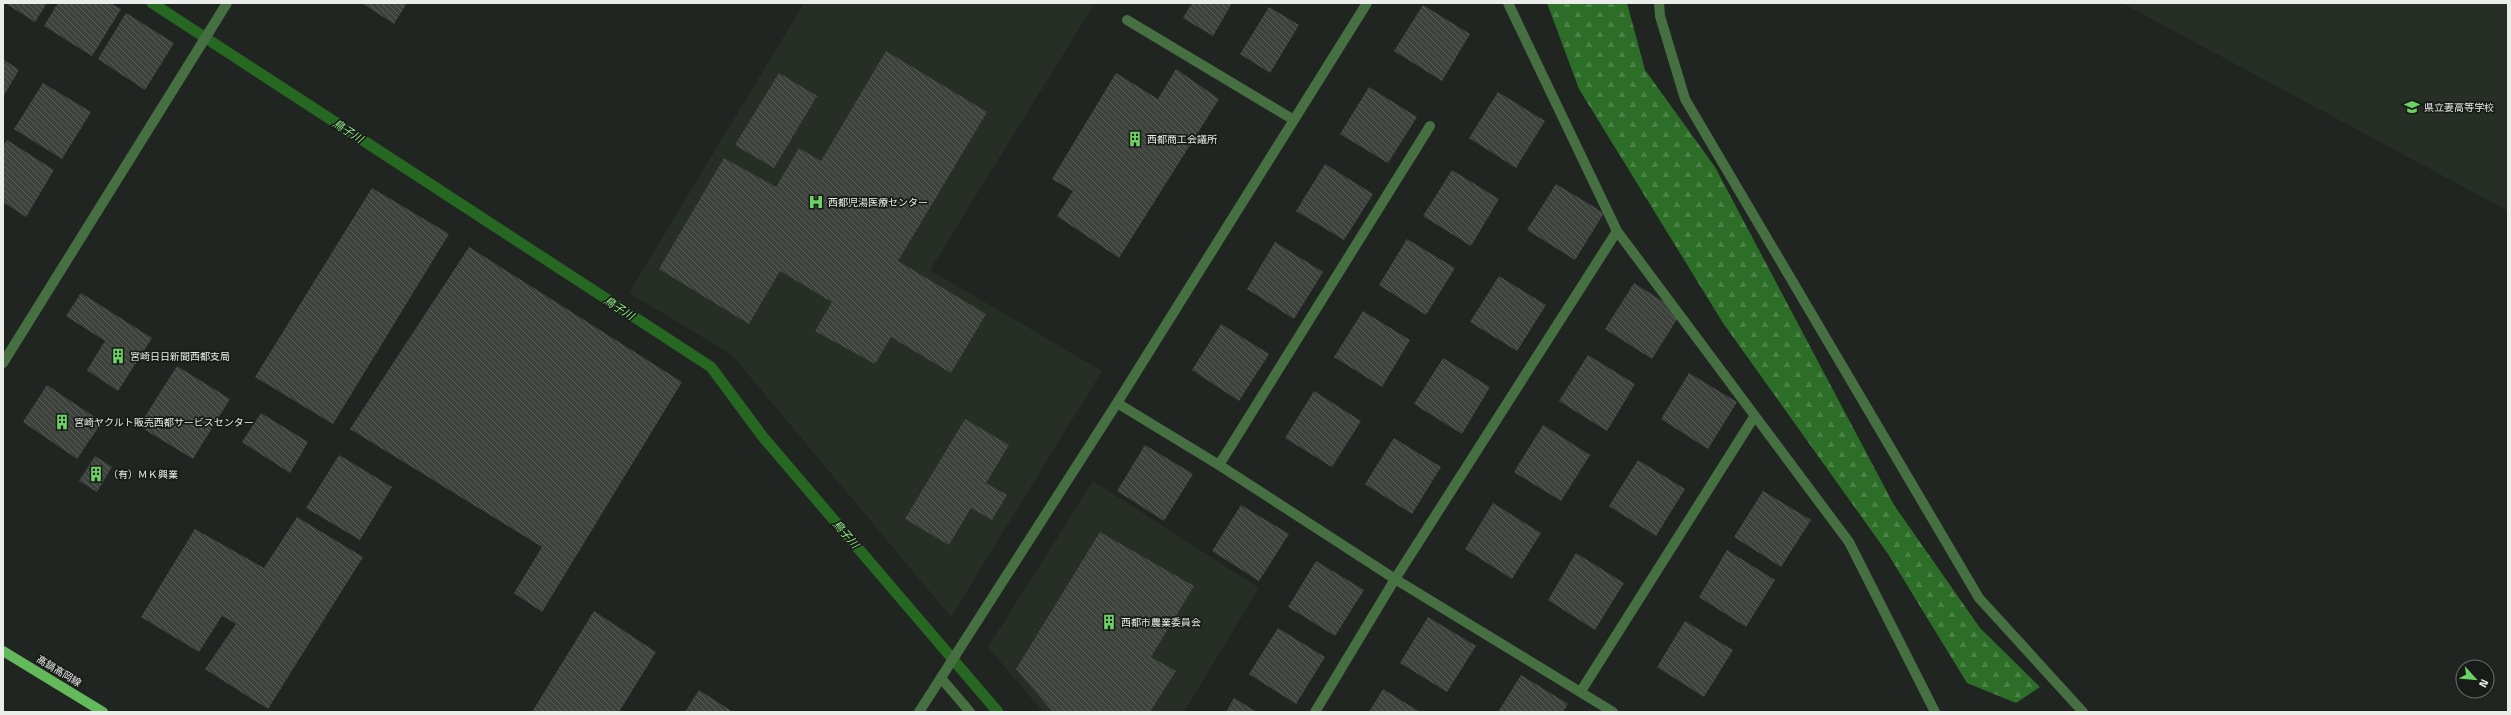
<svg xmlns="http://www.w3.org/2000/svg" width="2511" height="715" viewBox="0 0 2511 715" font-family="'Titillium Web','Noto Sans JP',sans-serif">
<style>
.built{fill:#262e25}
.forest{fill:url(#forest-firs)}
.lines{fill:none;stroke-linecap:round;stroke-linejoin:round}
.stream{stroke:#266822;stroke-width:11}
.building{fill:url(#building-back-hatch)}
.lane{stroke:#466f42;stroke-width:10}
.street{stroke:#466f42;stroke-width:10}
.primary{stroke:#62ba5b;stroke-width:10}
.labels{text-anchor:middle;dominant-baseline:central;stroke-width:3.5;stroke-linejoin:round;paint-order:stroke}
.poi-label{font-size:10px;fill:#eaedea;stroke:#181b17;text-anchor:start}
.street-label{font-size:10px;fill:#eaedea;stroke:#181b17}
.water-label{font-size:11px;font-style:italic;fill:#98ef90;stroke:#181b17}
</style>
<defs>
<pattern id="forest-firs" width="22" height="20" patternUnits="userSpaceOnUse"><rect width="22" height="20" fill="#2c6d27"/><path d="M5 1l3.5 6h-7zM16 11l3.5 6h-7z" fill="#4b8246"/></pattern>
<pattern id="building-back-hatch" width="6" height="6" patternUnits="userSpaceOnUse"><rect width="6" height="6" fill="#3e423d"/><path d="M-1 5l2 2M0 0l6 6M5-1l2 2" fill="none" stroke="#5a5e59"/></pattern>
</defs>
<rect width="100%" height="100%" fill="#212521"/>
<path class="built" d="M804 3H1095L930 270 1102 371 951 617 732 355 629 293Z
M2122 3H2508V211Z
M1093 481 1259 588 1184 712H1043L988 647Z"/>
<path class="forest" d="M1547 3H1627L1645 70 1715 167 1894 505 1980 628 2040 687 2016 703 1967 683 1888 554 1723 323 1579 89Z"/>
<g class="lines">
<path class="stream" d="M152 3 711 367 763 437 998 712"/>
</g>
<path class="building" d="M5 3H47L35 22Z
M58 3H110L121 9 92 56 44 26Z
M362 3H407L394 24Z
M1192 3H1232L1213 36 1183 18Z
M1423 5 1470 34 1442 81 1394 51Z
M1269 7 1299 25 1270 73 1240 54Z
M126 13 174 43 145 90 98 59Z
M886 51 987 112 898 261 986 314 951 373 891 337 875 364 815 331 832 302 780 271 749 324 659 269 724 158 776 187 799 148 821 161Z
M3 59 19 70 3 97Z
M1176 69 1219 99 1119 258 1057 216 1073 191 1052 179 1116 73 1158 99Z
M779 73 817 96 774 168 735 145Z
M43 83 91 112 62 159 14 129Z
M1369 87 1417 117 1388 163 1340 134Z
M1498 92 1545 121 1516 168 1469 138Z
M7 140 54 170 26 217 3 202V146Z
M1325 164 1373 194 1344 240 1296 211Z
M1452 170 1499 199 1471 246 1423 216Z
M1556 184 1604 213 1575 260 1527 230Z
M372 188 449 234 333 424 255 377Z
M1407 239 1455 268 1426 315 1379 285Z
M1275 242 1323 272 1294 319 1247 289Z
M469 247 682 382 542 612 514 593 542 547 350 429Z
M1499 276 1546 305 1517 351 1470 322Z
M1634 283 1681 313 1652 359 1605 329Z
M81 293 152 338 118 391 87 370 105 341 66 316Z
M1363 311 1410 340 1382 387 1334 357Z
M1221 324 1269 354 1239 401 1192 370Z
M1588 355 1635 384 1607 431 1559 401Z
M1443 358 1490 387 1462 434 1414 404Z
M177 366 230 399 193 459 139 426Z
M1689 373 1737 402 1708 449 1661 419Z
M47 385 102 422 77 459 23 422Z
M1314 391 1361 421 1332 467 1285 438Z
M261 413 308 442 290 473 242 442Z
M965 419 1009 445 986 483 1007 495 992 520 971 508 949 545 905 519Z
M1543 425 1590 455 1561 501 1514 472Z
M1394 438 1441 467 1412 514 1365 484Z
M1145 445 1193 474 1164 521 1117 491Z
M339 455 392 487 360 540 306 508Z
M95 456 112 467 97 492 79 481Z
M1638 460 1685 489 1656 536 1609 506Z
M1763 491 1811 520 1781 567 1734 537Z
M1493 503 1541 533 1512 579 1465 549Z
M1241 505 1289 534 1259 581 1212 551Z
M297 517 363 557 268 709 205 669 236 624 222 616 199 652 141 617 195 529 264 568Z
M1100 532 1194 586 1151 657 1176 671 1150 712H1053L1016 669Z
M1727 550 1775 580 1746 627 1699 597Z
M1576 553 1624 583 1595 630 1548 600Z
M1316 561 1364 590 1335 636 1288 607Z
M594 611 656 652 619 712H532Z
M1428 617 1476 646 1447 692 1400 663Z
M1685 621 1733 650 1704 697 1657 667Z
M1278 628 1325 657 1296 704 1249 674Z
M1521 675 1568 704 1563 712H1498Z
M1383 689 1420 712H1369Z
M699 690 733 712H685Z
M1234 698 1257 712H1226Z"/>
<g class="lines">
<path class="lane" d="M1127 20 1294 120"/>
<path class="street" d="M1508 3 1617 231 1849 542 1935 712
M1659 3 1660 16 1685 99 1979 598 2083 712
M3 363 227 3
M1117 403 1219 465 1395 579 1613 712
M1219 465 1430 126
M941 678 970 712
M1581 691 1754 417
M919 712 1117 403 1367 3
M1315 712 1395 579 1617 231"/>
<path class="primary" d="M3 651 103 712"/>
</g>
<defs>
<g id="school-bare" transform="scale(1.2)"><path d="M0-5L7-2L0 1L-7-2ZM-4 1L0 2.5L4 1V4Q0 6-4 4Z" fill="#6bd363" stroke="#181b17" stroke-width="2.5" paint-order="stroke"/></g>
<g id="building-bare" transform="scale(1.2)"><path d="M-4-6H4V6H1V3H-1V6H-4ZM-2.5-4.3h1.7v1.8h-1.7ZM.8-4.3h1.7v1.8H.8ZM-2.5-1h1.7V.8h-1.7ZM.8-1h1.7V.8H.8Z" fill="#6bd363" stroke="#181b17" stroke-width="2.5" paint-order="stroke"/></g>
<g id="hospital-bare" transform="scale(1.2)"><path d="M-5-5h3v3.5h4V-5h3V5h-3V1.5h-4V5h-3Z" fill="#6bd363" stroke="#181b17" stroke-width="2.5" paint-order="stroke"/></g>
</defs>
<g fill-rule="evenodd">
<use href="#school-bare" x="2412" y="107"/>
<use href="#building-bare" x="1135" y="139"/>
<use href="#hospital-bare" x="816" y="202"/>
<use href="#building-bare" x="118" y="356"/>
<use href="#building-bare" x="62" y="422"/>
<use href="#building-bare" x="96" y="474"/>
<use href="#building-bare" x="1109" y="622"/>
</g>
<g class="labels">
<g class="poi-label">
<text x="2424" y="107">県立妻高等学校</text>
<text x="1147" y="139">西都商工会議所</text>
<text x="828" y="202">西都児湯医療センター</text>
<text x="130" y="356">宮崎日日新聞西都支局</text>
<text x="74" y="422">宮崎ヤクルト販売西都サービスセンター</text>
<text x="108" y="474">（有）ＭＫ興業</text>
<text x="1121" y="622">西都市農業委員会</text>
</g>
<g class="street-label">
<text transform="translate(59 671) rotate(31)">高鍋高岡線</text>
</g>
<g class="water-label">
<text transform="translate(348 131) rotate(33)">鳥子川</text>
<text transform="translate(619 308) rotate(33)">鳥子川</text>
<text transform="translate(846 534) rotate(49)">鳥子川</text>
</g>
</g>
<rect width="2511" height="715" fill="none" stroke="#eaedea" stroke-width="8"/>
<g transform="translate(2475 679) rotate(117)"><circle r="19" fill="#181b17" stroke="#6c6f6b"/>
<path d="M0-3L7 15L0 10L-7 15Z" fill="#6bd363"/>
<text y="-6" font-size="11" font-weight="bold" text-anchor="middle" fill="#eaedea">N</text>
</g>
</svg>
